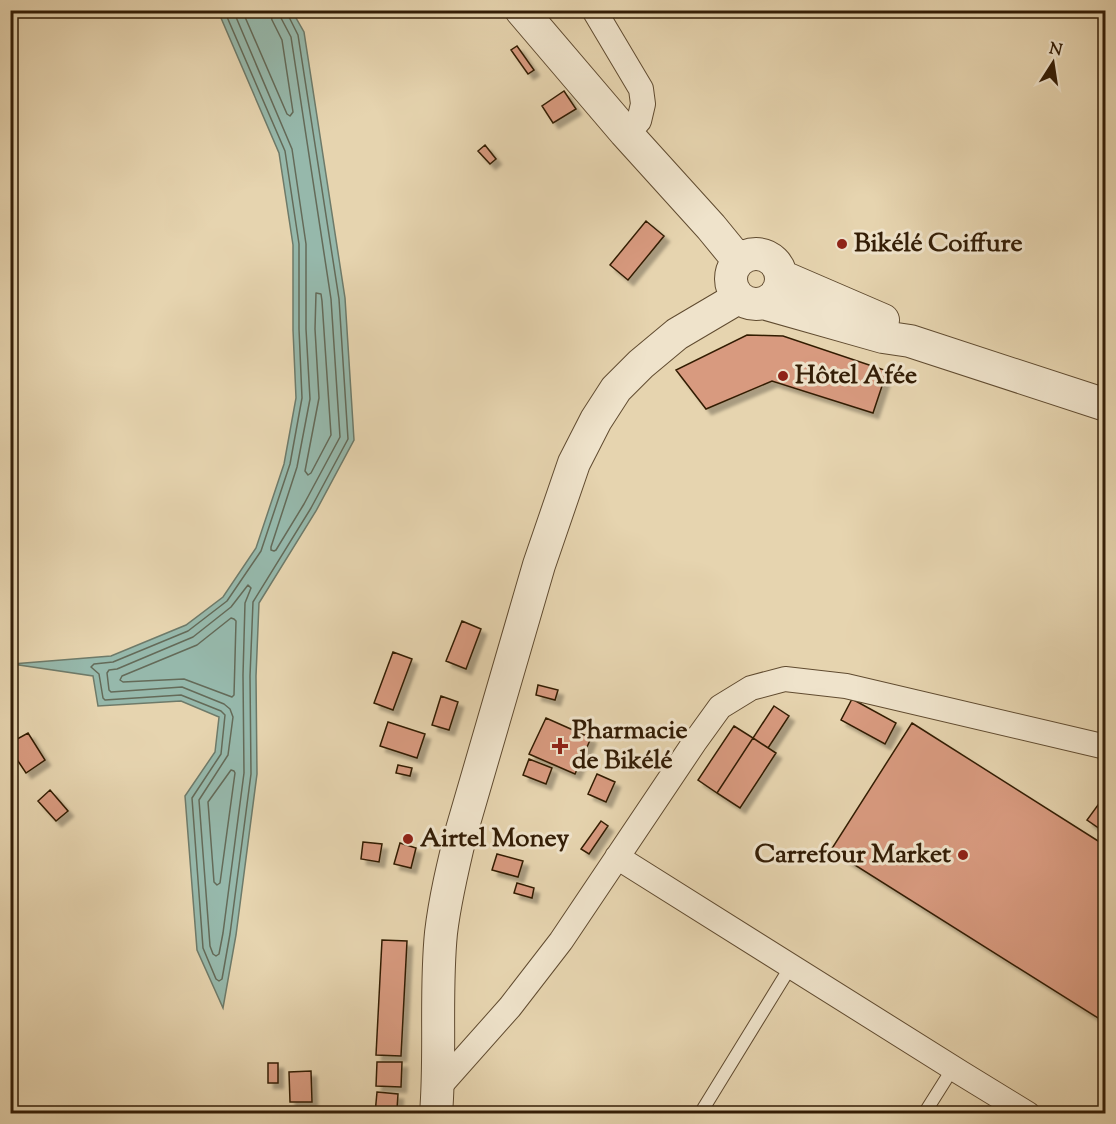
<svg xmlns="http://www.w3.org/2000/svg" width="1116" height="1124" viewBox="0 0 1116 1124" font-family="'Sorts Mill Goudy',serif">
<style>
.water{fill:#96b8ab;stroke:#6e7a69;stroke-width:1.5}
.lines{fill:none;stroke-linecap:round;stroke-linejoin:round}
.shore{stroke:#646a58;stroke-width:1.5}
.building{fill:#d89a7f;stroke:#331d06;stroke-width:1.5;filter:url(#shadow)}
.service-casing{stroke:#604b30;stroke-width:14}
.minor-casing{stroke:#604b30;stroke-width:26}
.tertiary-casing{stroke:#604b30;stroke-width:34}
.service{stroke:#efe3cb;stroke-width:12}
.minor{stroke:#efe3cb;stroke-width:24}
.tertiary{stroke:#efe3cb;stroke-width:32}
.poi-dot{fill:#8f2418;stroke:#efe3cb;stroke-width:2}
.labels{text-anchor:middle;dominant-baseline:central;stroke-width:6;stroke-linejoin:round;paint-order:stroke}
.poi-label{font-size:26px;font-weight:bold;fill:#331d06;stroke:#efe3cb;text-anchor:start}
</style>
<defs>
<filter id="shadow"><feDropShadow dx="5.5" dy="5.5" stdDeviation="1.5" flood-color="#0004"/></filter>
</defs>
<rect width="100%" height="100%" fill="#e6d4af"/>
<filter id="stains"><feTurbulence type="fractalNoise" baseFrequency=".00333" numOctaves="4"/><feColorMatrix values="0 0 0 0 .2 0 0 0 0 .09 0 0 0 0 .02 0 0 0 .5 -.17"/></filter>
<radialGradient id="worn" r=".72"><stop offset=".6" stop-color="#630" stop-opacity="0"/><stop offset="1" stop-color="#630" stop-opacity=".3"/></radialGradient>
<path class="water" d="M218 11H292L304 32 345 298 354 440 316 511 259 603 256 676 257 774 236 935 223 1008 197 950 185 796 215 752 219 717 181 701 98 706 93 676 12 664 111 656 186 625 223 597 256 548 284 464 296 398 293 330V245L279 153Z"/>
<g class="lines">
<path class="shore" d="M224 10 285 151 299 244V329L302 398 290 464 261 551 227 601 188 631 113 662 94 664 91 667 99 674 103 698 105 700 181 695 221 711 225 715 221 754 192 798 203 948 216 979 219 981 222 979 230 934 251 774 250 676 253 602 311 508 348 439 339 299 298 35 288 15 287 10
M233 10 292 149 306 244V329L310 399 297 467 271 547V550L274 551 276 550 304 504 340 437 331 299 291 37 281 18 280 10
M242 10 287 114 290 116 293 112 282 40 272 20 270 10
M316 293 321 294 322 301 331 435 311 473 308 475 305 471 319 398 315 329Z
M248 585 251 588 245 603 243 675 244 773 223 933 219 954 216 956 213 954 210 946 199 800 228 755 233 717 230 709 224 704 182 687 111 692 109 690 107 673 109 670 117 669 193 637 231 607Z
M231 618 234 619 236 621 234 695 232 697 184 679 123 682 120 680 122 676 197 645Z
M231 770 234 771 235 773 220 883 217 885 214 882 208 802Z"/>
</g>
<path class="building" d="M517 46 534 70 528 74 511 50Z
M564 91 576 109 553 123 542 106Z
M485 145 496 159 490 164 478 151Z
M646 221 664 236 628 280 610 265Z
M747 335 783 336 887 371 873 413 772 381 706 409 676 370Z
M462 621 481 629 466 669 446 661Z
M393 652 412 659 393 710 374 703Z
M538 685 558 690 555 700 536 695Z
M441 696 458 702 449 730 432 725Z
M852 699 896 723 885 744 841 720Z
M774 706 789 716 768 748 753 738Z
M546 718 591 738 575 774 529 754Z
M388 722 425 734 417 758 380 746Z
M912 723 1106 846V1023L831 850Z
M734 726 753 738 717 793 698 780Z
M28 733 45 760 26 773 10 749V743Z
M753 738 776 753 740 808 717 793Z
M529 759 552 768 546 784 523 775Z
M398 765 412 768 410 776 396 773Z
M597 774 615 782 606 802 588 794Z
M50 790 68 811 56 821 38 801Z
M1106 794V833L1087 820Z
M601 821 608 826 589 854 581 849Z
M363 842 382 844 379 862 361 859Z
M400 843 416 848 411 868 394 864Z
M497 854 523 861 518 877 492 870Z
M517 883 534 888 532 898 514 893Z
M382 940 407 941 401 1056 376 1055Z
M377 1062H402L401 1087 376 1086Z
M268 1063H278V1083H268Z
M311 1071 312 1102H290L289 1072Z
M377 1092 398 1094 397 1109 409 1110V1114H375Z"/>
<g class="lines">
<g class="service-casing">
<path id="service" d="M700 1114 791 966
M924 1114 953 1068"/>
</g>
<g class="minor-casing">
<path id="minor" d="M594 10 641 89 643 104 639 121 625 132
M617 857 961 1073 1028 1114
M438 1088 510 1007 561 941 694 743 720 707 751 688 785 679 846 686 1106 747"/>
</g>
<g class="tertiary-casing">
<path id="tertiary" d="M521 10 625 132 711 227 738 260
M731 279a25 25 0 1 1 50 0a25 25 0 1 1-50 0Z
M781 276 883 320
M763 303 883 337 910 341 1106 405
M436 1114C441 1053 435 993 441 933 445 899 453 866 461 833L539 565 574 463 596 420 616 389 641 364 677 334 738 298"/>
</g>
<use href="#service" class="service"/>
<use href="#minor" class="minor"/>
<use href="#tertiary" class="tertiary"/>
</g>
<g class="poi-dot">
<circle cx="842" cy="244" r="6"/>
<circle cx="783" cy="376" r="6"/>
<path d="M557 737h6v6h6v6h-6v6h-6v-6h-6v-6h6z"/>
<circle cx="408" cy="839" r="6"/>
<circle cx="963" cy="855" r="6"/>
</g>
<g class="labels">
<g class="poi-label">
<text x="854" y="244">Bikélé Coiffure</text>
<text x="795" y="376">Hôtel Afée</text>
<text x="572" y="731">Pharmacie<tspan x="572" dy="30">de Bikélé</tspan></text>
<text x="420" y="839">Airtel Money</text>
<text x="951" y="855" text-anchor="end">Carrefour Market</text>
</g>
</g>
<rect width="1116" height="1124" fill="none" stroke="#e6d4af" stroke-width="36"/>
<rect x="12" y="12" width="1092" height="1100" fill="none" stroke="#331d06" stroke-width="3"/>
<rect x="18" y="18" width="1080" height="1088" fill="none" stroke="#331d06" stroke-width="1.5"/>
<g transform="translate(1053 63) rotate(12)" stroke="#efe3cb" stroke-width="4.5" paint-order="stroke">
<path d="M0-4.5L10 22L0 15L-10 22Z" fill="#331d06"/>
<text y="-9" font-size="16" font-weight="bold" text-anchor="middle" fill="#331d06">N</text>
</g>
<rect width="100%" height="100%" filter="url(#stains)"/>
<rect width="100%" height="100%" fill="url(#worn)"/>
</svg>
